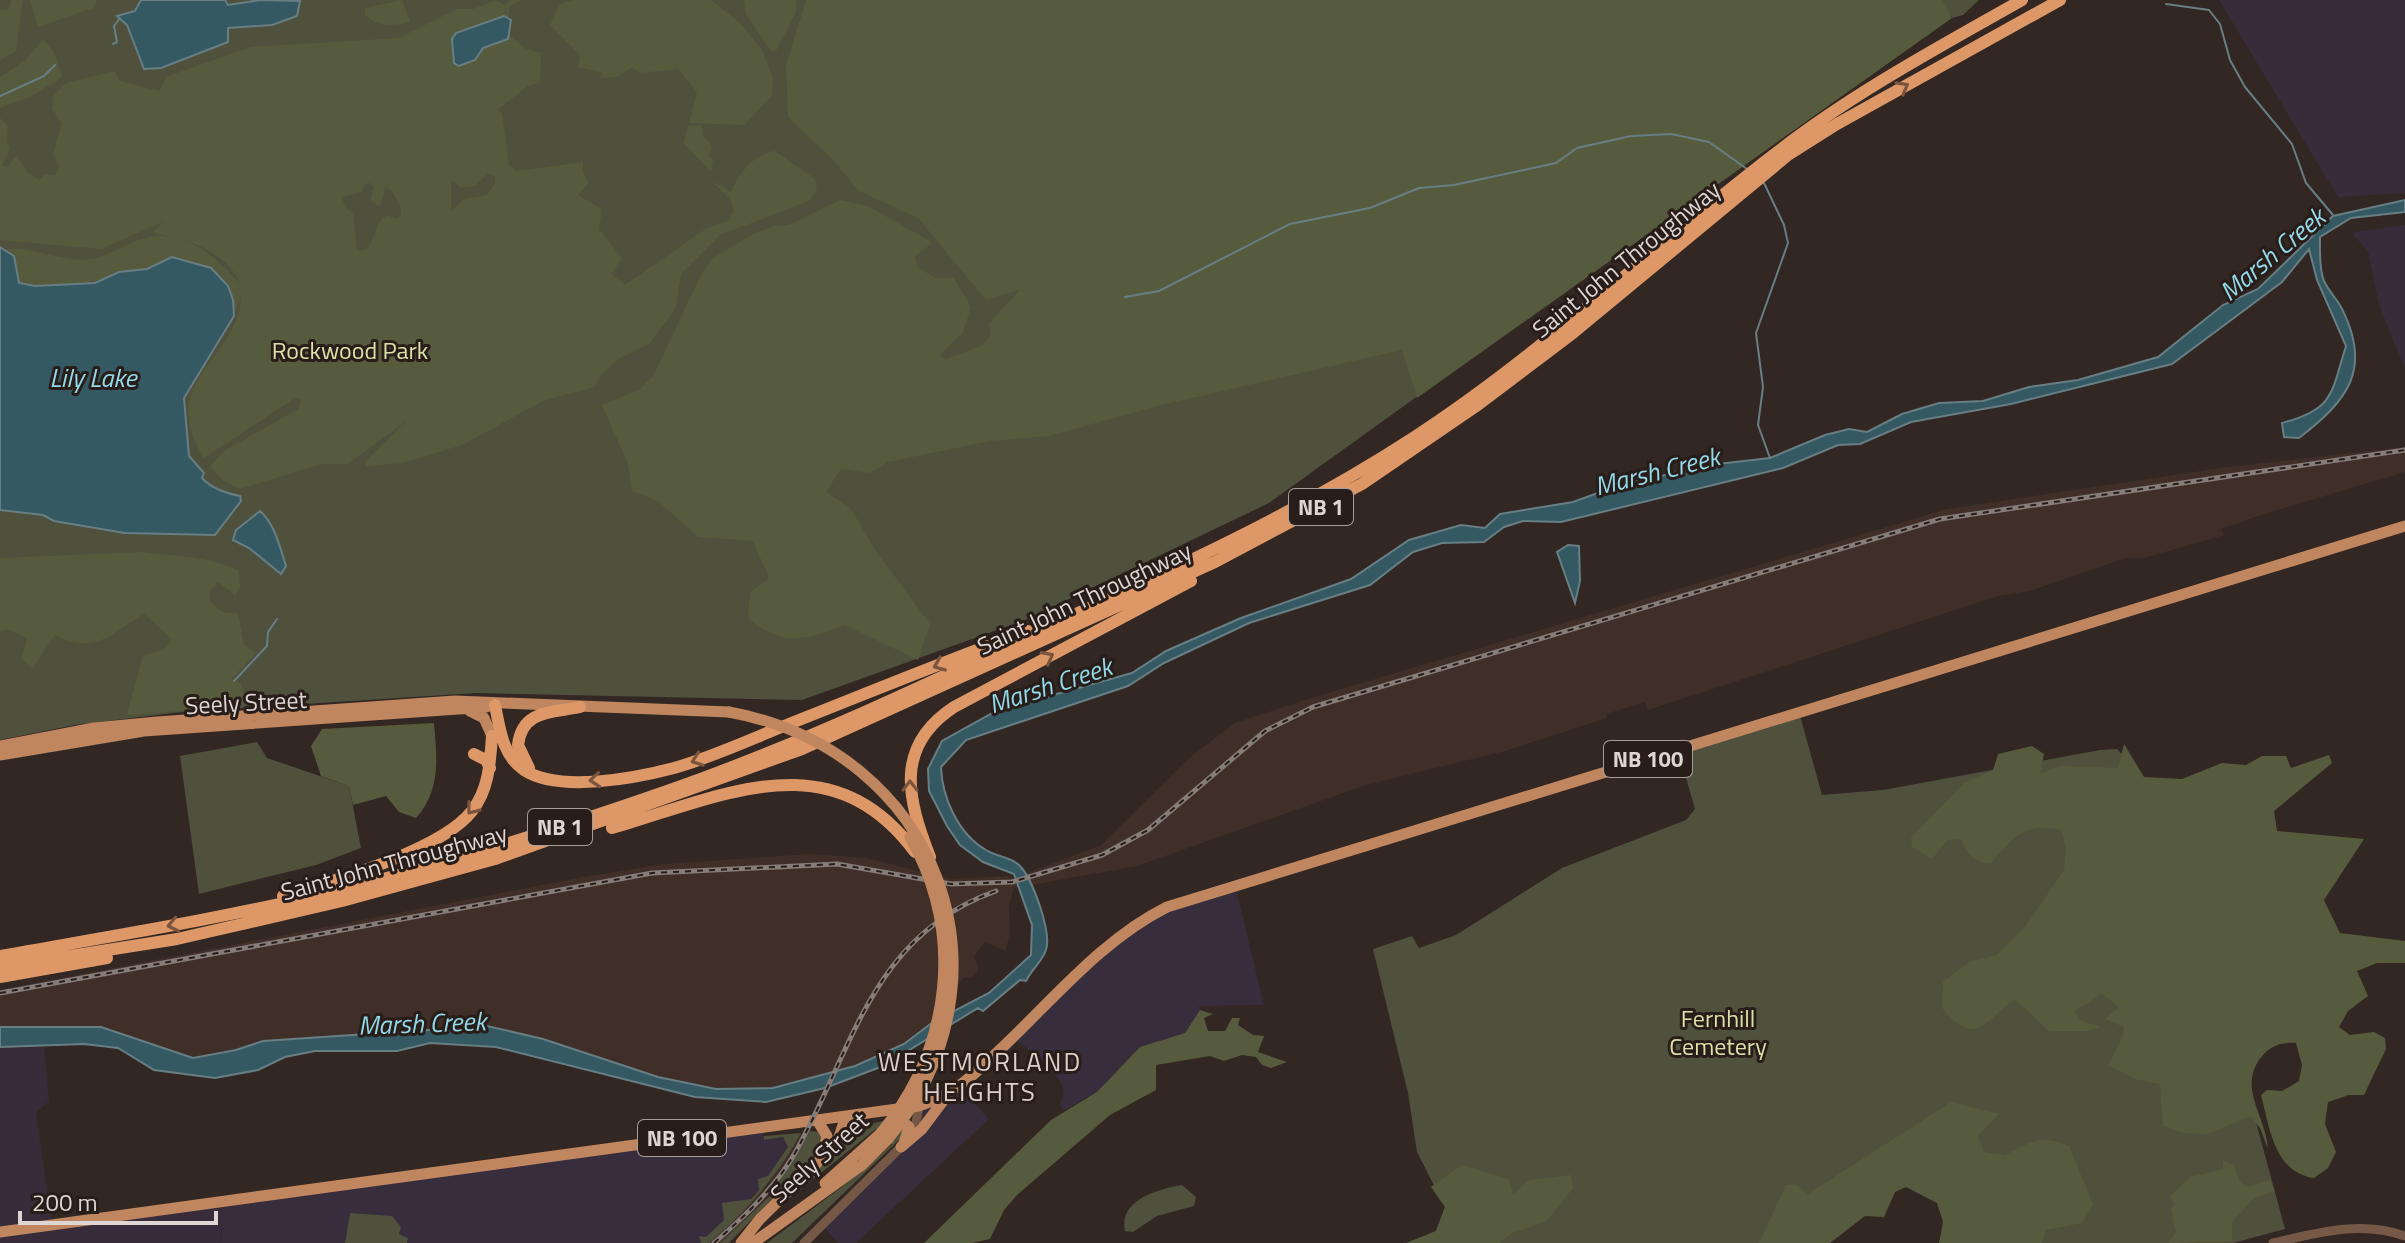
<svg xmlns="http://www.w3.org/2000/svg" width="2405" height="1243" viewBox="0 0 2405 1243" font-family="'Titillium Web',sans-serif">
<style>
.commercial{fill:#372d3c}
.industrial{fill:#392c3a}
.built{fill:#402f28}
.green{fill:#4f513c}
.forest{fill:#575b3d;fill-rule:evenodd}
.water{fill:#345962;stroke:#677e84;stroke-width:2}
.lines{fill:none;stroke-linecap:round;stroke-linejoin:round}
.stream{stroke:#677e84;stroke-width:2}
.minor{stroke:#755946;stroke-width:9}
.major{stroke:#c0865f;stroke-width:11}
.highway{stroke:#de9868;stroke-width:12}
.rail-casing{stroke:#867c78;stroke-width:5}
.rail{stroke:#281d19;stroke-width:2;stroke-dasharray:6;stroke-linecap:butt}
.major-bridge{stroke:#c0865f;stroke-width:11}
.oneway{stroke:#7a543d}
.labels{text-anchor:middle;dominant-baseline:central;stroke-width:6;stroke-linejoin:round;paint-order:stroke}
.shield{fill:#281d19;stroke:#a79e9b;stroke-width:2}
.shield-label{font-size:22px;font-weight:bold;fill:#ded6d3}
.street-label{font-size:24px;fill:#ded6d3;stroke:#281d19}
.park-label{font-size:24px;fill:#d9e1a7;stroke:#281d19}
.water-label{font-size:26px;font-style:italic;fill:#92d9ea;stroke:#281d19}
.neighbourhood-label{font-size:26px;letter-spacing:2px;fill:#ddcec7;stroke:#281d19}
</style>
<rect width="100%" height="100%" fill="#322722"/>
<path class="commercial" d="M1235 885 1264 1005 1199 1006 1200 1010 1185 1033 1140 1047 1097 1092 1063 1111 1060 1104 1064 1093 1061 1082 1039 1057 1012 1038 1139 922Z
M960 1088 989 1119 856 1243H838L822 1225 901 1147 919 1106Z
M764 1127V1139L783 1137 788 1147 759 1190 701 1243H407L408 1238 350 1214 345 1243H222L219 1202Z"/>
<path class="industrial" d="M2219 0H2405V193L2338 197Z
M2405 225V369L2379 305 2368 251 2354 236V232Z
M44 1046 49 1101 36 1113 52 1225 219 1202 222 1243H0V1047Z"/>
<path class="built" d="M2405 447V472L2261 515 2221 529 2224 535 2144 558H2126L2030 591 1998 596 1648 710 1645 702 1606 714 1607 718 1505 751 1366 785 1137 866 1014 888 1009 905 1010 934 1005 951 985 942 974 956 978 969 974 976 963 978 933 1022 904 1044 855 1066 773 1088 716 1089 658 1077 543 1039 487 1026 263 1041 236 1050 193 1058 79 1026 0 1027V990L583 877 664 864 810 854 866 858 951 879 1008 876 1012 879 1101 845 1189 758 1235 723 1308 699 1947 509 2228 467Z
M810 1131 764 1203 720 1243H709L768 1185 801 1133Z"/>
<path class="green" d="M0 0H1979L1963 15 1952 18 1944 5 1678 209 1269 503 1025 620 802 700 476 693 182 712 75 725 0 740Z
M1799 712 1822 795 1883 790 2100 750 2117 749 2122 754 2254 1115 2285 1229 2233 1243H1981L1937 1154 1782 1243H1411L1436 1231 1445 1207 1417 1152 1408 1093 1373 949 1412 936 1419 948 1456 935 1562 868 1686 820 1695 809 1678 750Z
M257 742 267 758 349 786 361 848 316 865 199 894 180 756Z
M895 1119 904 1127 900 1139 792 1243H767L859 1174 892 1144 876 1129 787 1200 846 1128Z
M810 1131 821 1132 822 1145 815 1155 729 1243H720L769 1197Z
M801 1133C777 1177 747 1211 709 1243H701L699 1236 706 1237 724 1220 722 1203 751 1199 759 1190 758 1179 768 1176 788 1147 783 1137 764 1140V1136Z
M1182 1185 1196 1197 1194 1206 1157 1216 1133 1232 1125 1231C1118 1201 1157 1189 1182 1185Z
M350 1213 392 1216 401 1227 399 1234 408 1238 407 1243H345Z"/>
<path class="forest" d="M11 0H23L16 51 0 60V10L9 9Z
M30 0H97L93 8 38 27Z
M402 0 410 22C392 26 379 28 365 15V8Z
M496 0 504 5 509 0H523L509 6V17L461 30 452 43 455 50 453 60 459 66 477 58 483 48 510 36 526 49 541 53 540 83 528 86 497 110 502 113 509 165 517 171 583 162V172L589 182 578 195 602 209 599 229 622 258 611 274 625 285 707 228 728 221 734 211 731 201 712 181 731 192C740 172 752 155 775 151L815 179 817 190 809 201 720 235 681 274 676 308 649 344 618 359 600 376 595 387 545 400 462 445 403 463 366 466 365 461 408 420 347 464H321L240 489 222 480 210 466 226 450 298 409 301 400 295 398 204 458C155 379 237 364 242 293L234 316C233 273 208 266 172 257 163 259 159 264 150 267 114 280 56 290 18 283L14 256 6 249C35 247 64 263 91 259 111 256 129 241 149 237 187 230 221 260 241 286 228 251 185 238 152 233L163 222 101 249 0 240V118L8 126 7 140 10 149 2 165 7 168 17 155 28 173 40 180 44 175H55L59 166 53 154 62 123 52 109 54 95 66 83 115 71 120 81 159 91 168 76 251 47 399 38 457 9H473ZM488 174 495 177V184L487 195 464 199 451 212V179L461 188 475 186ZM370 183 374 187 370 200 380 207 385 188 391 190 400 204 401 216 396 219 387 215 381 219 368 249 357 251 353 213 345 207 342 197 362 192 364 185Z
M573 0H711L740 23 762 50 773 77 772 95 745 125 689 123 697 92 678 69 640 73 632 67 618 77 600 78 601 72 578 67 580 55 550 25 560 4Z
M744 0H796V12L776 51 770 50 746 14Z
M806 0H1942L1952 18 1417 398 1402 350 1161 405 1049 436 990 441 888 462 869 473 841 469 826 492 851 509 876 551 930 624 918 660 845 625C805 640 785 647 748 619L750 593 769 578 753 541 698 537 658 501 632 491 628 464 602 405 640 389 653 376 702 273 713 258 751 235 774 226 789 225 840 200 868 206 930 241 931 244 915 256 917 267 936 278H954L971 307 963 333 940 354 941 357 947 359 983 345 991 335 989 323 1021 289 986 300 918 218 859 191 834 161 788 117 786 65Z
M43 39 54 53 62 75 60 79 30 97 0 108V77L26 60Z
M688 125 702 126 703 136 712 146 709 156 713 160 711 172 684 143Z
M144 552C176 557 211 556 239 571L240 587 235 595 218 582 210 591V601L222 612 238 614 244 645 256 653 231 680 240 683 247 699 221 708 127 715 143 655 164 650 172 639 144 614C109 635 95 655 55 635L32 669 22 658 27 639 8 629 0 632V558Z
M434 723C437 759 441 790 416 818L399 812 386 796 353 805 349 786 321 776 311 746 322 729Z
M2124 744 2144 777 2182 779 2222 763 2246 765 2262 756H2286L2291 768 2329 755 2332 763 2274 811 2277 831 2364 839 2324 900 2340 933 2405 941V963H2377L2357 971 2368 996 2348 1011 2339 1027 2350 1035 2374 1032 2385 1038 2386 1049 2364 1095H2349L2328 1102 2325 1124 2336 1152 2328 1168 2314 1178C2274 1172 2270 1129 2261 1095L2267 1090 2282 1091 2299 1081 2302 1065 2296 1043C2280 1042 2269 1046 2259 1060 2239 1090 2266 1117 2268 1149L2260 1128 2250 1116 2208 1134 2184 1133 2163 1126 2160 1084 2135 1079 2108 1065 2122 1038 2124 1027 2105 1019 2119 1007 2102 994 2074 1011 2080 1020 2100 1027 2087 1031H2049L2015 999C1984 1021 1976 1049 1942 1008L1943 982 1969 962 1997 955 2025 927 2064 870 2066 848 2061 830C2023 822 2015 837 1991 863 1973 863 1968 853 1961 839L1947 840 1932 859 1912 847 1911 838 1964 783 1993 770 1998 754 2032 746 2044 754 2040 774 2060 766 2118 768Z
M1200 1010 1213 1014 1204 1018 1208 1031H1225L1232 1018H1240L1238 1025 1253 1035 1264 1036 1258 1052 1287 1062 1271 1068 1262 1065 1256 1057 1242 1055 1224 1061 1210 1056 1156 1065V1090L1110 1115 1017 1195 1004 1210 990 1239 972 1243H924L1051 1120 1097 1092 1140 1047 1185 1033Z
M1951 1102 1999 1114 1978 1136 1984 1152 2005 1155C2032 1142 2038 1134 2069 1146L2093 1204 2082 1223 2046 1230 2042 1243H1939L1943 1222 1937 1203 1906 1187 1895 1192 1884 1217 1865 1216 1830 1243H1759L1786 1185H1797L1808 1194Z
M2223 1161 2234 1165 2239 1181 2247 1187 2270 1180 2275 1191 2254 1198 2232 1222V1241L2168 1243 2176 1232 2171 1209 2175 1205 2170 1197 2190 1177 2223 1169Z
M1462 1165 1508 1179 1513 1195 1529 1180 1571 1175 1573 1188 1547 1221 1512 1233 1499 1243H1406L1436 1231 1445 1207 1431 1187Z"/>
<path class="water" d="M141 0H225L228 5 260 0 300 1 297 16 272 25 228 28V42L161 68 144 69 127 25 117 16 135 11Z
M504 16 511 20 508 39 483 48 475 60 459 66 454 63 452 39 456 33Z
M2405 200V212L2351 218 2320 237C2320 250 2319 269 2324 281 2328 290 2336 298 2341 307 2373 369 2348 400 2299 438L2284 437 2282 423C2335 409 2331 393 2346 346L2317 280 2309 249 2282 282 2172 364 2011 404 1911 422 1860 444 1838 445 1783 468 1561 522 1523 521 1504 527 1484 542 1442 543 1413 552 1370 585 1249 623 1164 663 1128 686 966 740 941 767C942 797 958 834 986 850 997 857 1009 856 1019 865 1032 877 1052 932 1046 950 1042 962 1031 970 1026 981L1020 980 983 1011 978 1008 883 1066 825 1088 766 1102 695 1097 496 1047 430 1043 397 1051H315L285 1057 258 1070 215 1078 154 1070 118 1048 84 1044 0 1047V1027H101L193 1058 236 1050 263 1041 487 1026 543 1039 658 1077 716 1089 773 1088 855 1066 904 1044 933 1022 989 993 1031 955 1032 925 1014 874 983 862 960 845 947 826 929 791 928 769 942 741 996 711 1132 673 1166 651 1241 618 1351 579 1409 540 1461 525 1485 528 1500 514 1573 502 1617 486 1709 465 1770 458 1825 435 1849 429 1867 432 1902 414 1939 403 1983 401 2029 387 2078 380 2158 357 2223 305 2258 289 2333 216Z
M0 247 14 256 19 283 35 286 95 283 119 272 147 269 172 257 211 268 228 286 233 300 234 316 184 398 189 456 204 473 202 478C212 489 226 493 240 496L241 501 215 535 125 533 54 521 43 515 0 510Z
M260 511C275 524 280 548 286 566L281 574 249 548 233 540 236 530Z
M1568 545 1579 546 1580 581 1575 603 1557 552Z"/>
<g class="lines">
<path class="stream" d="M2166 4 2209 10 2220 24 2230 60 2245 87 2292 144 2306 183 2333 215
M113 44 117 42 114 26 120 18
M0 96 44 76 55 65
M1764 183 1784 225 1788 243 1756 333 1763 387 1758 425 1770 458
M1125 297 1159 291 1290 224 1370 208 1419 188 1454 185 1556 163 1577 148 1631 136 1671 134 1709 142 1747 169
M234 681 267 646 268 632 277 619"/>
<path class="minor" d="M914 1134 919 1106
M804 1243 904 1144
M2273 1243C2318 1233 2360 1220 2405 1236"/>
<path class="major" d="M470 711 484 718 492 736
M0 746 94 728 157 722 455 701 729 712
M0 755 144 731 487 707
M893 1113 909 1127 904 1143
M817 1120 827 1136 823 1153
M901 1147 922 1129 946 1097
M825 1183 881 1133
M0 1232 919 1106C957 1094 980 1069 1008 1042 1058 994 1105 938 1167 907L2405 526
M741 1243 760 1219 837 1143 846 1116
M753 1243 862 1165 888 1139"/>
<path class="highway" d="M495 705C500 729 502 755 524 770 559 793 636 778 674 768 713 757 751 739 789 724 868 693 947 660 1028 631
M474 754 486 760 490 768
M529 768 518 745C522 709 553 713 580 707
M612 828C723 796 831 739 915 852
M930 857C908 800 893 747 954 707L1191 581
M283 896C332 881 441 851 472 811 489 789 490 763 492 736
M0 956C112 936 225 918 336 891 450 863 562 828 673 789 817 738 953 672 1091 607 1202 556 1310 505 1413 438 1544 353 1656 244 1780 150 1855 92 1941 46 2022 0
M0 967 177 939 342 901 495 859 802 749 1215 562 1362 484 1479 404 1573 333 1788 155 1837 124 2060 0
M0 977 107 958"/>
<g class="rail-casing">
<path id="rail" d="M0 993 652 873 837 864 951 884 1012 882 1102 855 1148 830 1265 731 1313 707 1940 519 2405 450
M714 1243C745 1216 774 1189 795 1153 853 1050 871 935 996 891"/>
</g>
<use href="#rail" class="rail"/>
<path class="major-bridge" d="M729 712C937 750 1023 975 888 1139
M881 1133C951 1047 965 935 910 837"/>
</g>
<defs><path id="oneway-chevron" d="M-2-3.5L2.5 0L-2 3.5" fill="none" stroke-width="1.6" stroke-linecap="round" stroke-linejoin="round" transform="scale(2)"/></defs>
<g class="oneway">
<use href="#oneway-chevron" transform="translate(1903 87) rotate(-29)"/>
<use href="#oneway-chevron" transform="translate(1048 657) rotate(-28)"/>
<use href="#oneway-chevron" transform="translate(939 665) rotate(158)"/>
<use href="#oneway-chevron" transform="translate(697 760) rotate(161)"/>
<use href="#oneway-chevron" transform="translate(595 780) rotate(175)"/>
<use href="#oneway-chevron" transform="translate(910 786) rotate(-90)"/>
<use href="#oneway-chevron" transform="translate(472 809) rotate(128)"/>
<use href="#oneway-chevron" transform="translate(173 925) rotate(168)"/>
</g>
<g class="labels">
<g class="shield">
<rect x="1289" y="489" width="64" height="36" rx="6"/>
<rect x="1604" y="741" width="88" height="36" rx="6"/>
<rect x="528" y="809" width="64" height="36" rx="6"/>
<rect x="638" y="1120" width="88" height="36" rx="6"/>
</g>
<g class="shield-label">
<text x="1321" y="507">NB 1</text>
<text x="1648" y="759">NB 100</text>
<text x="560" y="827">NB 1</text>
<text x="682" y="1138">NB 100</text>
</g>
<g class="street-label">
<text transform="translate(1626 259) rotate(-39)">Saint John Throughway</text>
<text transform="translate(1084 598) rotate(-25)">Saint John Throughway</text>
<text transform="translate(246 702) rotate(-3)">Seely Street</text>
<text transform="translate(394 862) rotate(-15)">Saint John Throughway</text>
<text transform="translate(819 1157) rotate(-42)">Seely Street</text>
</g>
<g class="park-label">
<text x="350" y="350">Rockwood Park</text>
<text x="1718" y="1018">Fernhill<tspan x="1718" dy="28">Cemetery</tspan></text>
</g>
<g class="water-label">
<text transform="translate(2272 254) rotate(-40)">Marsh Creek</text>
<text x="93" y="377">Lily Lake</text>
<text transform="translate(1657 471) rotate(-14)">Marsh Creek</text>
<text transform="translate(1050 685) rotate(-18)">Marsh Creek</text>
<text transform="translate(422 1023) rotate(-2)">Marsh Creek</text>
</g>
<g class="neighbourhood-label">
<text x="980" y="1061">WESTMORLAND<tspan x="980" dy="30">HEIGHTS</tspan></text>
</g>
</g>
<path d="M20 1211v12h196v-12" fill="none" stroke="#ded6d3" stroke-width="4"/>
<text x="32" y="1211" font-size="24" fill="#ded6d3" stroke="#281d19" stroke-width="6" paint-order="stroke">200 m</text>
</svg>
